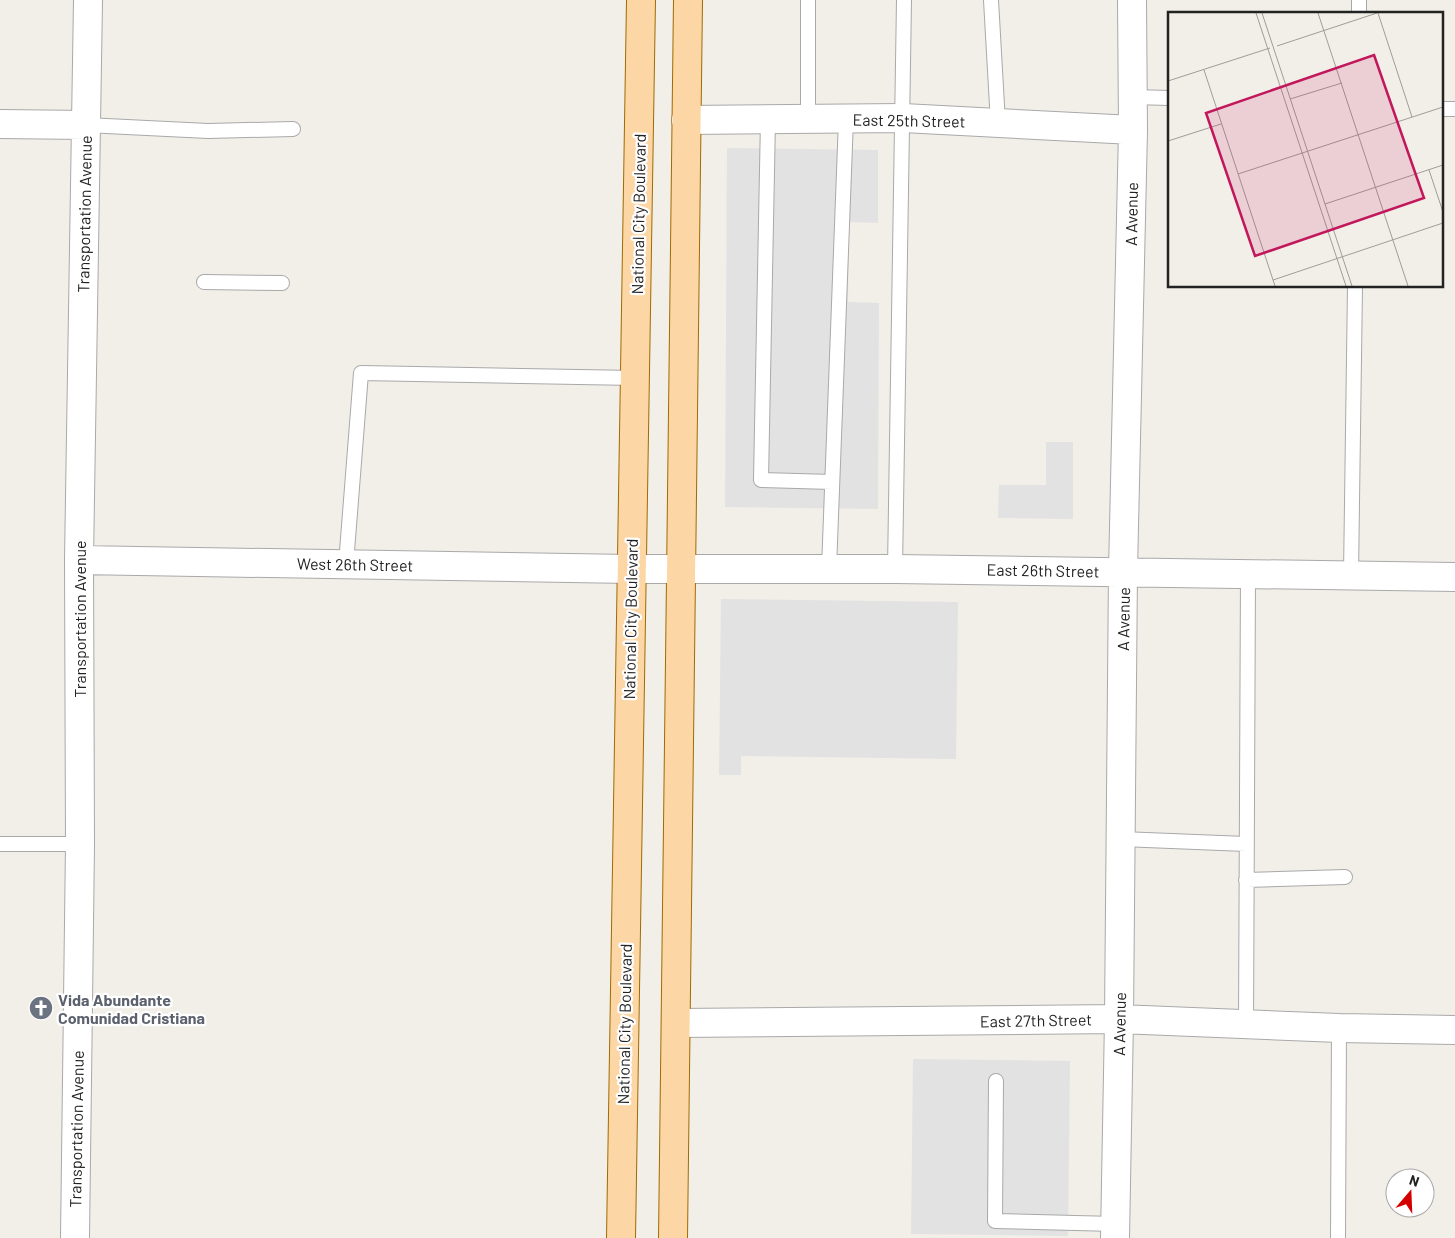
<svg xmlns="http://www.w3.org/2000/svg" width="1455" height="1238" viewBox="0 0 1455 1238" font-family="Barlow,sans-serif">
<style>
.parking{fill:#e2e2e2}
.lines{fill:none;stroke-linecap:round;stroke-linejoin:round}
.lane-casing{stroke:#a9a9a9;stroke-width:16}
.street-casing{stroke:#a9a9a9;stroke-width:30}
.primary-casing{stroke:#a06b00;stroke-width:30}
.lane{stroke:#fff;stroke-width:14}
.street{stroke:#fff;stroke-width:28}
.primary{stroke:#fcd6a4;stroke-width:28}
.labels{text-anchor:middle;dominant-baseline:central;stroke-width:4.5;stroke-linejoin:round;paint-order:stroke}
.street-label{font-size:16px;fill:#222;stroke:#fff}
.worship-label{font-size:16px;font-weight:bold;fill:#5b616d;stroke:#fff;text-anchor:start}
.inset-road{fill:none;stroke:#9f9d99;stroke-width:1}
.view{fill:#c2185b;fill-opacity:0.15;stroke:#c2185b;stroke-width:2.5}
.inset-edge{fill:none;stroke:#222;stroke-width:2.5}
</style>
<rect width="100%" height="100%" fill="#f2efe9"/>
<path class="parking" d="M727 148 878 150V223L849 222 848 302 879 303 878 509 725 507Z
M1046 442H1073V519L998 518 999 485H1046Z
M721 599 958 602 956 759 741 756V775H719Z
M913 1059 1070 1061 1068 1236 911 1234Z"/>
<g class="lines">
<g class="lane-casing">
<path id="lane" d="M991 0 998 123
M1359 14V0
M1132 97 1169 98
M1441 109H1455
M768 119 761 480 832 482
M808 119V0
M86 125 208 131 293 129
M204 282 282 283
M346 564 361 373 635 378
M829 569 846 119
M895 569 904 0
M1351 575 1355 286
M1121 839 1246 844
M0 844H80
M1246 880 1345 877
M1246 1024 1248 574
M996 1081 995 1221 1115 1224
M1338 1238 1339 1028"/>
</g>
<g class="street-casing">
<path id="street" d="M686 120 903 118 1133 130
M0 124 86 125
M79 560 631 569H895L1455 577
M677 1023 1119 1019 1339 1028 1455 1030
M75 1238 80 844 79 560 88 0
M1115 1238 1119 1019 1123 571 1133 130 1132 0"/>
</g>
<g class="primary-casing">
<path id="primary" d="M621 1238 641 0
M673 1238C680 825 681 413 688 0"/>
</g>
<use href="#lane" class="lane"/>
<use href="#street" class="street"/>
<use href="#primary" class="primary"/>
</g>
<defs>
<g id="church-disc" transform="scale(1.25)"><circle r="9.5" fill="#6b7280" stroke="#fff"/><path d="M-1.2-6h2.4v3.5h3.3v2.4h-3.3V6h-2.4V-.1h-3.3v-2.4h3.3Z" fill="#fff"/></g>
</defs>
<g fill-rule="evenodd">
<use href="#church-disc" x="41" y="1008"/>
</g>
<g class="labels">
<g class="street-label">
<text transform="translate(909 120) rotate(1)">East 25th Street</text>
<text transform="translate(84 214) rotate(-89)">Transportation Avenue</text>
<text transform="translate(638 214) rotate(-89)">National City Boulevard</text>
<text transform="translate(1131 214) rotate(-89)">A Avenue</text>
<text transform="translate(355 564) rotate(1)">West 26th Street</text>
<text transform="translate(1043 570) rotate(1)">East 26th Street</text>
<text transform="translate(79 619) rotate(-90)">Transportation Avenue</text>
<text transform="translate(630 619) rotate(-89)">National City Boulevard</text>
<text transform="translate(1123 619) rotate(-89)">A Avenue</text>
<text transform="translate(1036 1020) rotate(-1)">East 27th Street</text>
<text transform="translate(624 1024) rotate(-89)">National City Boulevard</text>
<text transform="translate(1119 1024) rotate(-89)">A Avenue</text>
<text transform="translate(76 1129) rotate(-89)">Transportation Avenue</text>
</g>
<g class="worship-label">
<text x="58" y="999">Vida Abundante<tspan x="58" dy="18">Comunidad Cristiana</tspan></text>
</g>
</g>
<g transform="translate(1168 12)">
<rect width="275" height="275" fill="#f2efe9"/>
<path class="inset-road" d="M88 1 178 274M94 1 184 274M150 1 240 274M210 1 244 105M109 34 209 1M36 58 107 274M0 69 102 36M122 87 174 71M0 129 53 112M261 158 275 200M70 162 275 95M157 192 275 153M105 268 275 211"/>
<path class="view" d="M206 43 256 186 87 244 38 101Z"/>
<rect width="275" height="275" class="inset-edge"/>
</g>
<g transform="translate(1410 1193) rotate(19)"><circle r="24" fill="#ffffff" stroke="#a7a7a7"/>
<path d="M0-4L9 19L0 12L-9 19Z" fill="#d40000"/>
<text y="-8" font-size="14" font-weight="bold" text-anchor="middle" fill="#222222">N</text>
</g>
</svg>
